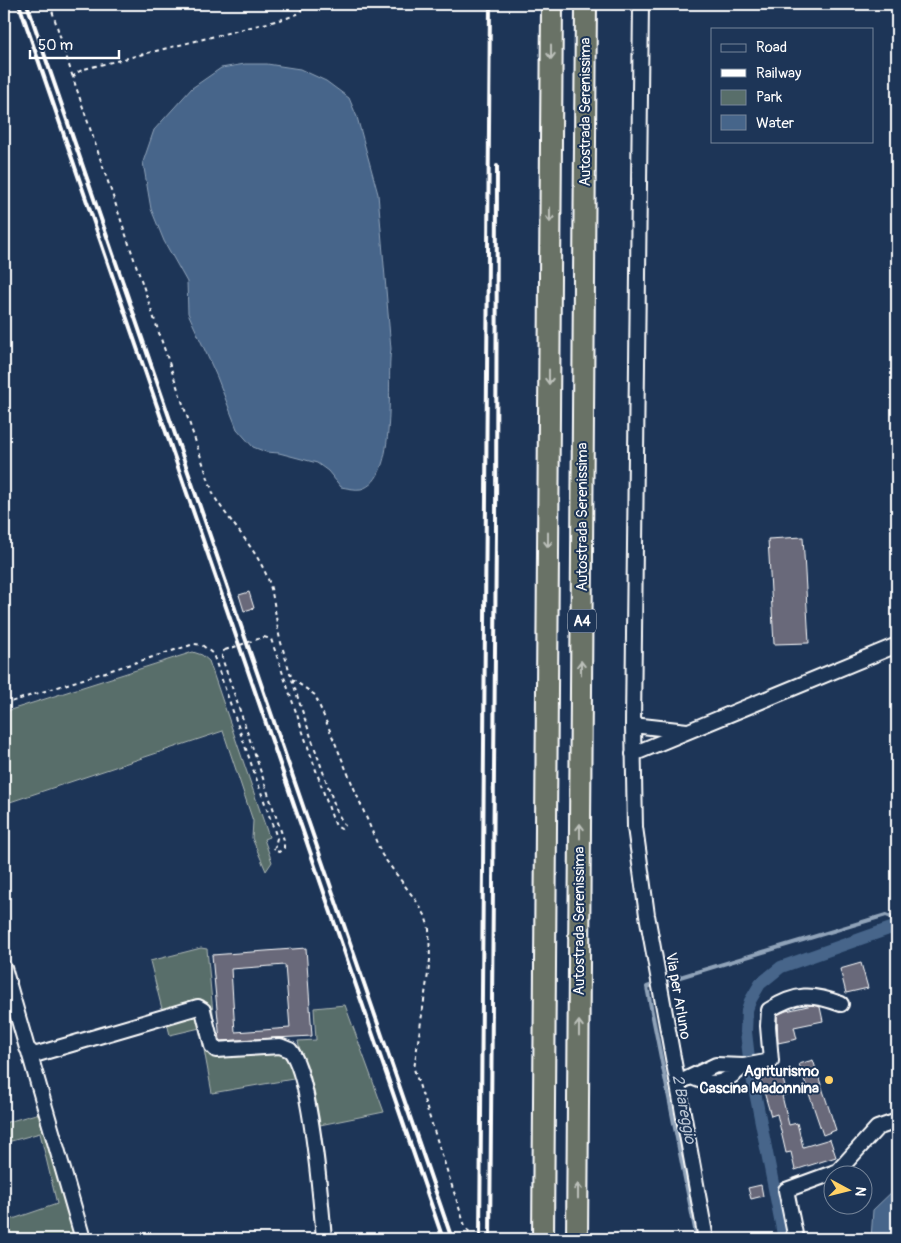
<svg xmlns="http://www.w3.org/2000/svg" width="901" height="1243" viewBox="0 0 901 1243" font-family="Pangolin,sans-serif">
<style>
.green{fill:#586e6a;stroke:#acb6b4}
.water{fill:#46658a;stroke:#90a3b9}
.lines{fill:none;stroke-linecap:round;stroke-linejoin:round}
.stream{stroke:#90a3b9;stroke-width:4}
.canal{stroke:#46658a;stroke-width:12}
.building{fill:#69697a;stroke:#fff;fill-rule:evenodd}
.minor-casing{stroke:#fff;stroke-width:18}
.highway-casing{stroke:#fff;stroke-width:24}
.path{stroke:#fff;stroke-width:2;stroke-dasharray:4 4;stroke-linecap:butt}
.minor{stroke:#1d3557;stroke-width:14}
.highway{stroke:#697266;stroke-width:20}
.rail{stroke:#fff;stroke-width:4}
.path-bridge{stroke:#fff;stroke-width:2;stroke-dasharray:4 4;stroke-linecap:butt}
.oneway{stroke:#bcc0ba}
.poi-dot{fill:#ffd166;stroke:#1d3557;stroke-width:2}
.labels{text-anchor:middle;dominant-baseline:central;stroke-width:4;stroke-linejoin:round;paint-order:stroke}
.shield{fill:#1d3557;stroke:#bbc2cd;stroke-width:1}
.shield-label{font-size:14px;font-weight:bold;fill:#fff}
.street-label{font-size:15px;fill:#fff;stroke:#1d3557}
.poi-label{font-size:15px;font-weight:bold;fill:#fff;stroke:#1d3557;text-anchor:end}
.water-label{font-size:16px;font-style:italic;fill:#b5c1d0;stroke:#1d3557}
</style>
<rect width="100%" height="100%" fill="#1d3557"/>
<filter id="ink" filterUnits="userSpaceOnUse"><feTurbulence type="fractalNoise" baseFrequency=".02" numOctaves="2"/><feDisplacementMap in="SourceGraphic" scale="10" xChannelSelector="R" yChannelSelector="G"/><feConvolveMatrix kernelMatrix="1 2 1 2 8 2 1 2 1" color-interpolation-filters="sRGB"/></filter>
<g filter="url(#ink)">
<path class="green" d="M193 652 202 655 209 661 269 837 264 839 272 862 266 871 252 838 253 821 223 731 4 804V712Z
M201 948 207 949 216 1045 213 1043 204 1000 163 1013 150 961Z
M345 1005 384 1112 315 1126 298 1041 316 1040 314 1008Z
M200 1013 209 1055 281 1049 285 1050 299 1078 212 1093 200 1028 170 1035 166 1019Z
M43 1112 79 1239H4V1222L57 1204 40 1133 4 1143V1123Z"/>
<path class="water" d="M245 64H267L300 69 326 81 349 98 357 117 378 194 391 349C386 378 399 480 361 489 355 490 347 488 341 487L328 471 317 463 279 453 266 452 253 447 237 429 217 377 188 313 187 282 164 241 151 209 143 162 154 130 192 88 221 68Z
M897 1187V1239H871L873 1210Z"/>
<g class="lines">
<path class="stream" d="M670 980 886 915 891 917 896 927
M650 986 647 987 697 1239"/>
<path class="canal" d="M784 1239 750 1067 746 1032 747 1010 750 1001 760 984 781 967 897 926"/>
</g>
<path class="building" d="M803 537 809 643 774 644 768 539Z
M249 592 254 608 244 611 239 595Z
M306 948 312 1036 220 1041 212 955ZM285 965 290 1028 235 1032 231 969Z
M861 963 868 988 846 993 840 969Z
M812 1005 820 1007 823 1021 794 1027 797 1039 778 1043 777 1015 786 1011Z
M813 1060 836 1130 823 1135 799 1064Z
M781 1072 787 1094 782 1096 789 1125 797 1123 803 1147 830 1139 836 1157 795 1170 791 1152 786 1153 777 1114 771 1116 760 1078Z
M761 1185 763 1196 751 1199 748 1188Z"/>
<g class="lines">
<g class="minor-casing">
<path id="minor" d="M641 4 633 725 635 827 647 915 706 1239
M633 725 687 731
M633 754 897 645
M4 968 27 1048 34 1055 198 1007 203 1010 212 1046 216 1050 280 1046 290 1050C311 1074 321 1202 324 1239
M29 1052 83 1239
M694 1078C717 1088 726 1082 744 1066
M678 1083 716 1065 744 1066 771 1061 768 1026 769 1010C796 993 812 993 841 1004
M796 1239 786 1190 838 1171 877 1128 897 1121"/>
</g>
<g class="highway-casing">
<path id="highway" d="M543 1239 552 4
M577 1239 586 4"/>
</g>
<path class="path" d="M50 4 73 78
M264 637 271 639 332 817 336 826 341 829 345 826 337 812C318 757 298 702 282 646 275 624 276 601 268 579 256 548 231 524 214 496L73 78 76 73 84 69 287 18 300 13 304 4
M292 679 315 695 382 855 417 902 425 915 429 929 430 960 414 1069 465 1226 473 1239
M4 704 194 644 202 645 213 654 277 838 274 850 279 852 284 848V840L222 658V652L225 650"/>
<use href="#minor" class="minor"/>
<use href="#highway" class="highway"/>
<path class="rail" d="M19 4 443 1239
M27 4 452 1239
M480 1239 490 4
M490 1239 496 533 497 166"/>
<path class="path-bridge" d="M225 650 264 637"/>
</g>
<defs><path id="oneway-shaft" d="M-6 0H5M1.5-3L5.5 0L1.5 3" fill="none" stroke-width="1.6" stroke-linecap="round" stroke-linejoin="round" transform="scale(1.25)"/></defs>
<g class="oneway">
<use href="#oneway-shaft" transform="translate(551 52) rotate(90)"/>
<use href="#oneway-shaft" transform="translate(550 215) rotate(90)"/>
<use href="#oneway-shaft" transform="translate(549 377) rotate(90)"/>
<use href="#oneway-shaft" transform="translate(548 540) rotate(90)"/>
<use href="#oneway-shaft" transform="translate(581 668) rotate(-90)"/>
<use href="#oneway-shaft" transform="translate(580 831) rotate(-90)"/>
<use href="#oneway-shaft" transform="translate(579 1028) rotate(-90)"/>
<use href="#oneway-shaft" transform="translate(578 1191) rotate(-90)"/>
</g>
</g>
<circle class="poi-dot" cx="829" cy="1080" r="5"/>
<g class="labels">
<rect class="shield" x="568" y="609.5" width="28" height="23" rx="4"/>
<g class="shield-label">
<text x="582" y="621">A4</text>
</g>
<g class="street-label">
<text transform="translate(585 112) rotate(-90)">Autostrada Serenissima</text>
<text transform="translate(582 517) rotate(-90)">Autostrada Serenissima</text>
<text transform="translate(579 921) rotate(-90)">Autostrada Serenissima</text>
<text transform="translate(678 996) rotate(80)">Via per Arluno</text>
</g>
<g class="poi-label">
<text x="819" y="1071">Agriturismo<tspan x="819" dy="17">Cascina Madonnina</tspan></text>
</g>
<g class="water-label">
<text transform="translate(684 1109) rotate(79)">2 Bareggio</text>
</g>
</g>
<rect width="901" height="1243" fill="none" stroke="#1d3557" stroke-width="20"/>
<rect x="10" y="10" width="881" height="1223" fill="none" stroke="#fff" stroke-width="2" filter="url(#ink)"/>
<rect x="711" y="28" width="162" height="115" fill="#1d3557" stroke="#77869a"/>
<rect x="721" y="44" width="25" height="8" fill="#1d3557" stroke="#77869a"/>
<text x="756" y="52" font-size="15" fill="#ffffff">Road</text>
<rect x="721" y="69" width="25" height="8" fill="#ffffff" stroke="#77869a"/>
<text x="756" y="78" font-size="15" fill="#ffffff">Railway</text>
<rect x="721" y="90" width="25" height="15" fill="#586e6a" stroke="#77869a"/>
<text x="756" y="102" font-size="15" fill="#ffffff">Park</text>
<rect x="721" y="115" width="25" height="15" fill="#46658a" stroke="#77869a"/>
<text x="756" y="128" font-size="15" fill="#ffffff">Water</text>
<g transform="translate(848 1190) rotate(97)"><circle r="24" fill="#1d3557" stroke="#77869a"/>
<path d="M0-4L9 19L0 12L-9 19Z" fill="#ffd166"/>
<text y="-8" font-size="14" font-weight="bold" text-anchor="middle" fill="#ffffff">N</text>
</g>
<path d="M30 50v8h89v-8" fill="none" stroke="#ffffff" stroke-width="2.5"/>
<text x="38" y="50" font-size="15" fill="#ffffff" stroke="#1d3557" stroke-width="4" paint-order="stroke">50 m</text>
</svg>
